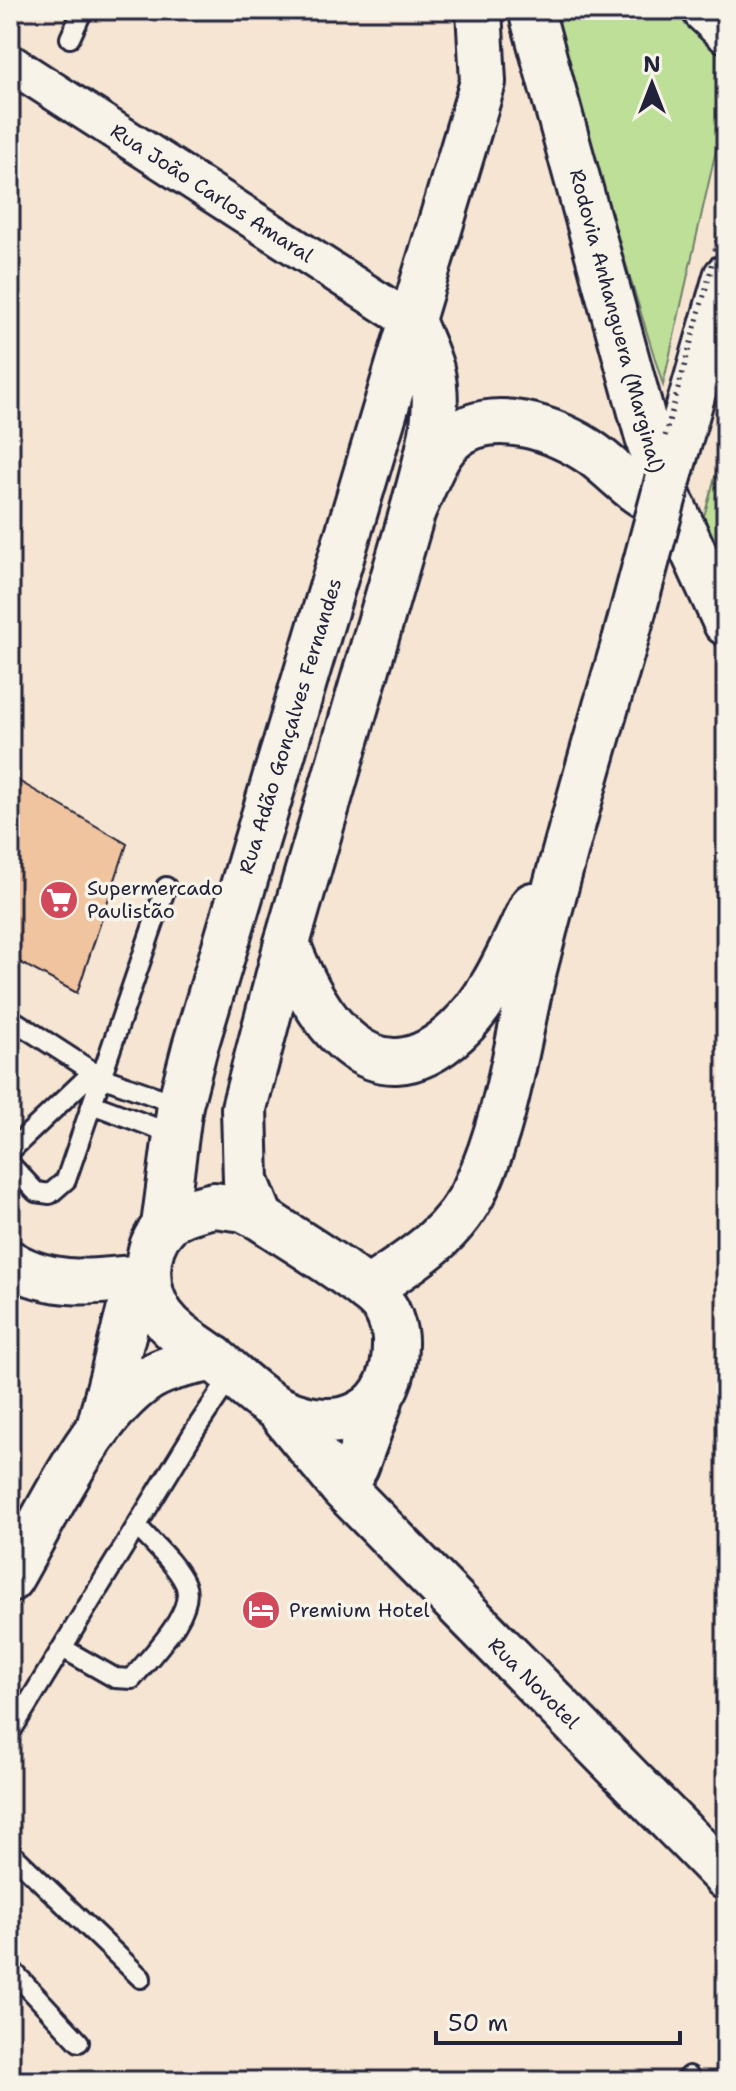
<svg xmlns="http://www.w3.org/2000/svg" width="736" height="2091" viewBox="0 0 736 2091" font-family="'Shantell Sans',sans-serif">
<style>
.green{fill:#bedf98;stroke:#70806a;stroke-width:2}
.building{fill:#efc49e;stroke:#22223b;stroke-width:2}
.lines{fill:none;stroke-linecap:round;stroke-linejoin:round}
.lane-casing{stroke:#22223b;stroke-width:24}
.street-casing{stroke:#22223b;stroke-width:42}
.secondary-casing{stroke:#22223b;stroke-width:50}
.highway-casing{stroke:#22223b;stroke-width:50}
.lane{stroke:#f7f3e8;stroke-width:18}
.street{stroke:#f7f3e8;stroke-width:36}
.secondary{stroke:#f7f3e8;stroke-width:44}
.highway{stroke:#f7f3e8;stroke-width:44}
.highway-bridge-casing{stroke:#22223b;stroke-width:50;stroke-linecap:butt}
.path-bridge{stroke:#22223b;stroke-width:5;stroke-dasharray:2 6;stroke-linecap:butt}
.highway-bridge{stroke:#f7f3e8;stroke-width:44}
.labels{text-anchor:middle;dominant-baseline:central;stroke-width:7;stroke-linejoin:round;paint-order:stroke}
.street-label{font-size:20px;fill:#22223b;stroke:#f7f3e8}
.poi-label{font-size:20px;fill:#22223b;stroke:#f7f3e8;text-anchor:start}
</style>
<rect width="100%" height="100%" fill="#f5e5d2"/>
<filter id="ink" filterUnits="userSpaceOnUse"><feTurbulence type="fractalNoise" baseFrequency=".0125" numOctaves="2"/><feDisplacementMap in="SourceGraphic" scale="16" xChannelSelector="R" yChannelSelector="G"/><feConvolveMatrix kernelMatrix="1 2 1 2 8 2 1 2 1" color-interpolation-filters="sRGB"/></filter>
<g filter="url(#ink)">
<path class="green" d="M548 10H672L726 57V106L663 385Z
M726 438V571L704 516Z"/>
<path class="building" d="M10 776 127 844 77 993 10 957Z"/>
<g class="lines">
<g class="lane-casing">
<path id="lane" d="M70 38 83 10
M10 1018 101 1077 180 1105
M92 1104 175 1135
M10 1151 93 1072
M10 1164 36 1192 50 1194 66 1180 166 887
M64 1649 115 1678 132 1679C149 1657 197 1612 185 1584 176 1564 152 1543 137 1526
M10 1733 197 1427 232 1375
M10 1852 141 1978
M10 1968 79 2042
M684 2081 689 2076"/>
</g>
<g class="street-casing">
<path id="street" d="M10 63 413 323"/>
</g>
<g class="secondary-casing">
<path id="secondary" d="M214 1205 244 1209 261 1218C287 1236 375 1287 387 1311 391 1319 395 1332 395 1340 397 1412 343 1438 281 1410 256 1398 235 1375 213 1358 195 1344 176 1335 162 1316 144 1292 142 1250 165 1226 177 1213 198 1209 214 1205Z
M261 1218 246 1181 244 1108 287 943 413 510C424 466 443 415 431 369 427 354 419 338 413 323
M164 1226 180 1105 195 1047 483 82 479 10
M10 1263C52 1289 101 1282 147 1276
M278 1409 343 1488 726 1877
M100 1424 129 1312 147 1289
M343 1488 356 1466 380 1401
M10 1579C45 1519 91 1415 149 1378 169 1366 192 1363 214 1358"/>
</g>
<g class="highway-casing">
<path id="highway" d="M531 10 658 474 726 623
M705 10 726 30
M670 473 726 277
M413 510C424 488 433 457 451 440 489 404 558 429 594 455 621 475 639 501 674 508
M287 943C314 1016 372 1110 457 1031 492 999 512 947 533 905
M367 1290C409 1262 454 1236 476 1187 507 1121 517 1041 534 970 562 859 593 750 625 641"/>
</g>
<use href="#lane" class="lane"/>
<use href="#street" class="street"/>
<use href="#secondary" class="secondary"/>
<use href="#highway" class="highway"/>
<g class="highway-bridge-casing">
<path id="highway-bridge" d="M625 641 670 473"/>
</g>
<path class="path-bridge" d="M665 436 711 270 726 197"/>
<use href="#highway-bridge" class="highway-bridge"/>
</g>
</g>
<defs>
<g id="supermarket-disc" transform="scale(2)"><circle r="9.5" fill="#d1495b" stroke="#f7f3e8"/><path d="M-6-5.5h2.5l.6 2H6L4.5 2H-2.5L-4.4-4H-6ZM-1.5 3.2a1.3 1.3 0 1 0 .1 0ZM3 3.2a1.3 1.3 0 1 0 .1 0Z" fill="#fff"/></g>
<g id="hotel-disc" transform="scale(2)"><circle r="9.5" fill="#d1495b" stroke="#f7f3e8"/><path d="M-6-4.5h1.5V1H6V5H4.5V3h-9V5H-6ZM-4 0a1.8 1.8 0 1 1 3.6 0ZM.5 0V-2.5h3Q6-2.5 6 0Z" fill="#fff"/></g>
</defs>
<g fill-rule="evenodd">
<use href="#supermarket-disc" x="59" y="900"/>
<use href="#hotel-disc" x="261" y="1610"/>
</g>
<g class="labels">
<g class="street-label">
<text transform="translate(212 193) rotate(33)">Rua João Carlos Amaral</text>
<text transform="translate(617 321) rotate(75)">Rodovia Anhanguera (Marginal)</text>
<text transform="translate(290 726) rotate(-73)">Rua Adão Gonçalves Fernandes</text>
<text transform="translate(534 1683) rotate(45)">Rua Novotel</text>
</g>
<g class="poi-label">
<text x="87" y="888">Supermercado<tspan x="87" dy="23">Paulistão</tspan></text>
<text x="289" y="1610">Premium Hotel</text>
</g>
</g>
<rect width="736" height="2091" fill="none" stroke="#f7f3e8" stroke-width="40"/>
<rect x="20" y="20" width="696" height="2051" fill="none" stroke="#22223b" stroke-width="3" filter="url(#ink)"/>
<g transform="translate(652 84)" stroke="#f7f3e8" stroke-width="6" paint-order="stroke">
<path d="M0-6L14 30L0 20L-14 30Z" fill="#22223b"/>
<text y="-12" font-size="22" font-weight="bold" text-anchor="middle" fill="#22223b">N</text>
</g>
<path d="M436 2031v12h244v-12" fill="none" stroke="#22223b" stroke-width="4"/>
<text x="448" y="2031" font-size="24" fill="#22223b" stroke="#f7f3e8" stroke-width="6" paint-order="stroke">50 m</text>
</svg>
